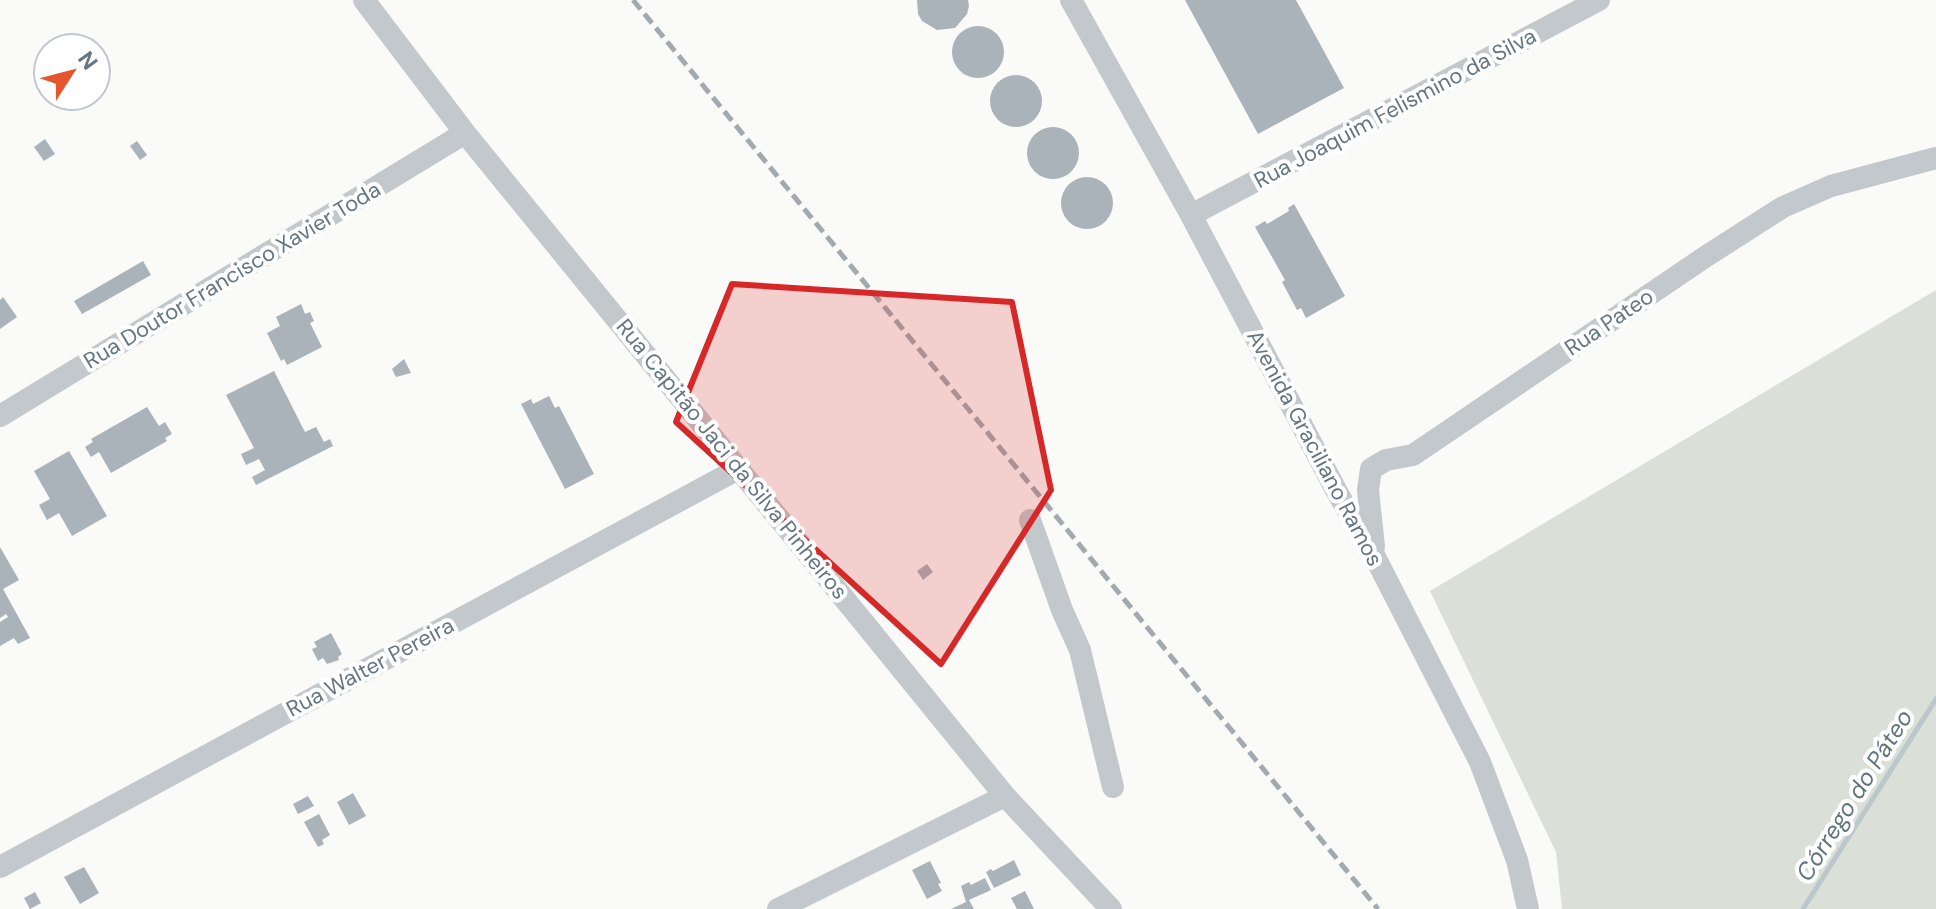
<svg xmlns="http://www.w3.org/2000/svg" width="1936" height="909" viewBox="0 0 1936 909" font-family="'DM Sans',sans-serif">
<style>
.green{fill:#dadfd7}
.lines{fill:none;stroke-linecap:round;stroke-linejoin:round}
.stream{stroke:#bbc7cb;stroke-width:5}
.building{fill:#aab3b9}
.minor{stroke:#c3c8cc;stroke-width:22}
.rail{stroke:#a2aab0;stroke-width:5;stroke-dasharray:12 6;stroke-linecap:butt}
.marked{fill:#d62828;fill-opacity:0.2;stroke:#d62828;stroke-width:6;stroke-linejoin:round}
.labels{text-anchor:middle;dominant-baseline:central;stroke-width:8;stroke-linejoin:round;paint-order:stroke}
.street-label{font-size:22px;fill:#657683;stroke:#fff}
.water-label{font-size:24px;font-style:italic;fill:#60757c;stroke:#fff}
</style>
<rect width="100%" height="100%" fill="#fafaf8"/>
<path class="green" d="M1936 290V909H1562L1556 852 1430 591Z"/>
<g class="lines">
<path class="stream" d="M1803 909 1936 699"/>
</g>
<path class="building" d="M917 0H968L969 6 967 14 955 28 937 30 922 21 918 14Z
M1185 0H1296L1344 88 1258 134Z
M952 52a26 26 0 1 1 52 0a26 26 0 1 1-52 0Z
M990 101a26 26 0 1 1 52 0a26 26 0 1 1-52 0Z
M1027 153a26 26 0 1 1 52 0a26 26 0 1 1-52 0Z
M45 139 55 154 44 161 34 147Z
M137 141 147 155 140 160 130 146Z
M1061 203a26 26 0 1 1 52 0a26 26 0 1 1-52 0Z
M1294 204 1345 296 1306 318 1301 308 1297 310 1282 282 1285 280 1255 227 1265 221 1267 224 1289 211 1288 208Z
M143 261 151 275 82 314 74 301Z
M3 297 17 317 0 329V300Z
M301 304 305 314 310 312 314 321 310 323 322 347 287 365 284 359 281 361 267 333 280 326 276 317Z
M404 359 411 373 396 377 392 369Z
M274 371 305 432 316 427 324 442 330 439 333 446 256 485 252 477 265 470 259 459 246 465 241 454 254 448 226 395Z
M549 396 555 408 559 406 594 474 565 489 521 404 531 399 533 404Z
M147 407 159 426 165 422 172 434 165 438 167 441 111 473 99 452 91 457 85 447 93 442 91 439Z
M69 451 107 516 72 536 59 513 47 520 39 505 50 499 34 471Z
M0 547 19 580 3 589 30 638 18 644 14 638 0 646V622L8 617 6 614 0 618Z
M927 564 933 572 923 580 917 571Z
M331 633 342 654 338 657 339 660 327 664 323 658 318 661 312 649 317 647 314 642Z
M353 793 366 816 349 825 337 802Z
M308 796 314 806 298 814 293 804Z
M319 814 330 835 322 840 324 844 318 847 304 822Z
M1014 860 1021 875 994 888 986 872 991 869 993 871Z
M930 861 941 883 938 884 942 891 927 899 912 870Z
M84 867 99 893 80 904 64 877Z
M985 878 991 890 969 900 974 909H951L966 902 961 886 969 882 971 885Z
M1025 891 1034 909H1017L1011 898Z
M35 892 41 903 30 909 24 898Z"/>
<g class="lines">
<path class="minor" d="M364 0 465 133 1005 796 1111 909
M1071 0 1191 215 1337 492 1375 557 1480 762 1517 860 1528 909
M1191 215 1599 0
M0 416 465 133
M1030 520 1062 610 1080 650 1113 787
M1374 547 1368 490 1371 469 1386 460 1413 455 1708 255 1783 207 1831 186 1936 158
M0 867 740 468
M778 909 1005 796"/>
<path class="rail" d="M633 0 1378 909"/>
</g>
<path class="marked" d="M732 284 1012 302 1051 490 941 664 676 422Z"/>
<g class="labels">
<g class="street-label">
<text transform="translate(1395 108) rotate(-28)">Rua Joaquim Felismino da Silva</text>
<text transform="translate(232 275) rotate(-31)">Rua Doutor Francisco Xavier Toda</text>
<text transform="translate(1609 322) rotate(-34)">Rua Pateo</text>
<text transform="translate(1315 448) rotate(62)">Avenida Graciliano Ramos</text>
<text transform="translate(732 459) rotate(51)">Rua Capitão Jaci da Silva Pinheiros</text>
<text transform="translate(370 667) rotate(-28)">Rua Walter Pereira</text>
</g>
<g class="water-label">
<text transform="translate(1854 795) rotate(-58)">Córrego do Páteo</text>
</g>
</g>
<g transform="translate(72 72) rotate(54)"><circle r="38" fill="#ffffff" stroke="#c1c8cd" stroke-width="2"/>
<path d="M0-6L14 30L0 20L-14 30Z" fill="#e4572e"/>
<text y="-12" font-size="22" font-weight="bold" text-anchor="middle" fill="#657683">N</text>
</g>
</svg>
